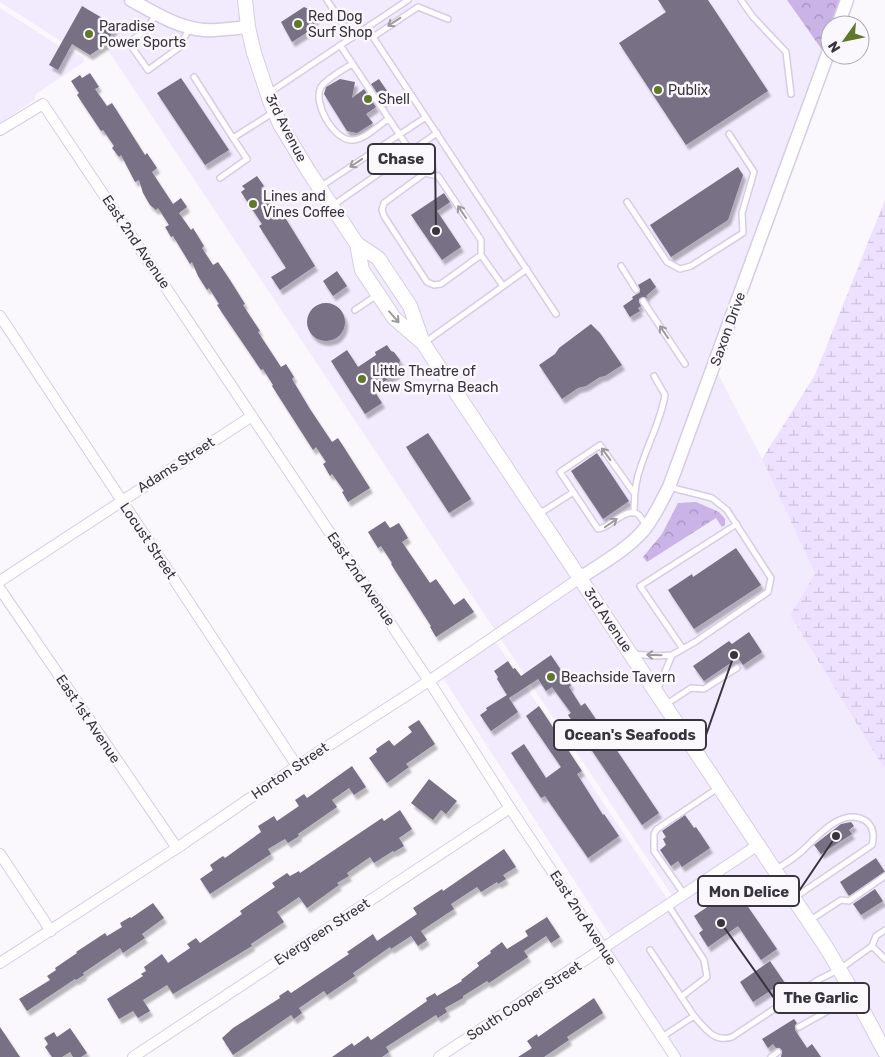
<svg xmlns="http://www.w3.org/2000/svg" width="885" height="1057" viewBox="0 0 885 1057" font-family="Rubik,sans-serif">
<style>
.built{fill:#f2eafd}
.forest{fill:url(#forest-crowns)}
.wetland{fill:url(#wetland-marsh)}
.building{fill:#786f85;filter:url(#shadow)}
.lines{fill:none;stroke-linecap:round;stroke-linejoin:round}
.service-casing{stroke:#d6cce5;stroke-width:8}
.minor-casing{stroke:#d6cce5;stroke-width:12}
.tertiary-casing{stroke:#d6cce5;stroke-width:15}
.secondary-casing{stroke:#d6cce5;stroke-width:16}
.service{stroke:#fff;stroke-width:5}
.minor{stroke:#fff;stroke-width:10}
.tertiary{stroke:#fff;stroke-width:12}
.secondary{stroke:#fff;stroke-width:14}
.oneway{stroke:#9c9a9e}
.poi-dot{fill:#61782a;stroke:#faf8fd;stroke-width:2}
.labels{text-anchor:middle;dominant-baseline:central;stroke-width:5;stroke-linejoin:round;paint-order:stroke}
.poi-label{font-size:14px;fill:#38343e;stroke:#faf8fd;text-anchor:start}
.street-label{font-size:14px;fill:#38343e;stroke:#faf8fd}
.leader{fill:none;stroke:#38343e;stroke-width:2}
.callout-dot{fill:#38343e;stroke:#faf8fd;stroke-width:2}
.callout{fill:#faf8fd;stroke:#38343e;stroke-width:2}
.callout-label{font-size:15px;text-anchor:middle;font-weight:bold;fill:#38343e}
</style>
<defs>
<pattern id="forest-crowns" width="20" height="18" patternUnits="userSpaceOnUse" patternTransform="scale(1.25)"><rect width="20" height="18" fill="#c9b3e7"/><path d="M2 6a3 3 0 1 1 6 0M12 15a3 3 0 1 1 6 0" fill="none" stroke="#a492bd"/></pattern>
<pattern id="wetland-marsh" width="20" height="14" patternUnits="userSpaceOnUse" patternTransform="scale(1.25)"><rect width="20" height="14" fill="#ede1ff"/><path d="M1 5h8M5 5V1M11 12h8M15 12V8" fill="none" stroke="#ccc2dc"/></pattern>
<filter id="shadow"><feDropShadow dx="3" dy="5" stdDeviation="1" flood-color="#0004"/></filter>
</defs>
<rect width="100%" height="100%" fill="#faf8fd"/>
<path class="built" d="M0 0H787L827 57 714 366 762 459 815 574 790 615 885 770V1057H675L603 949 675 900 105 46 90 55 72 44 70 47 0 2Z
M0 8 67 51H73L84 58V62L36 94 34 100 0 123Z
M496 642 668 900 611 937 443 678Z"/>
<path class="forest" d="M787 0H847L838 25H830V48L827 57Z
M696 502 719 512 725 519V525L722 527 716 518 647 562 643 557 662 534 678 503Z"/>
<path class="wetland" d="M885 200V770L790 615 815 574 762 459 815 375Z"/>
<path class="building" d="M658 0H708L768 91 686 145 619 43 666 12Z
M82 6 116 26 105 45 90 55 72 44 58 70 49 65Z
M304 7 309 9 316 19 313 21 317 26 292 42 281 22Z
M90 73 99 87 95 89 107 106 112 103 145 155 147 153 157 168 152 172 173 204 181 198 187 207 179 213 191 230 193 228 204 246 202 248 213 265 218 262 230 280 245 304 243 305 260 331 258 332 281 367 286 364 294 377 292 379 310 409 332 442 338 438 370 488 348 502 342 492 344 491 332 474 330 476 323 464 326 462 316 447 313 450 272 386 273 385 263 369 261 370 225 317 217 305 219 304 209 288 207 290 198 276 192 262 190 264 173 236 171 237 165 227 169 225 158 208 156 210 150 205 143 193 139 180 135 182 121 155 119 157 112 148 114 146 103 130 101 131 77 95 79 93 71 81 80 75 82 78Z
M181 78 229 150 205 165 157 93Z
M340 79 355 82 352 98 364 89 376 107 366 114 373 123 357 133 347 131 324 94 326 87Z
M379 79 391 97 383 102 371 84Z
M738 167 743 175 728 220 671 257 650 225Z
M257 176 264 186 261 188 277 214 281 211 315 266 280 290 271 277 286 268 259 226 262 224 241 192 245 189 242 186Z
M444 193 450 202 437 211 461 247 442 260 411 215Z
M337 271 347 286 333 296 323 281Z
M650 278 656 287 646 296 648 298 643 297 639 299V302L641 306 638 308 640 311 630 317 623 306 633 299 632 297 640 292V289L638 285Z
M307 322a19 19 0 1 1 38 0a19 19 0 1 1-38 0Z
M591 324 600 333 622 365 605 376 600 377 586 386 578 388 562 399 539 365 555 354 559 348Z
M387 345 391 351 394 352 400 360 399 364 403 369 373 389 382 403 365 414 331 361 347 350 358 367 376 355 375 352Z
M428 433 471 499 449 513 406 447Z
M597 453 629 501 603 519 571 471Z
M385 521 390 528 399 523 408 538 402 542 430 583 436 579 454 605 464 598 474 612 436 637 430 627 431 626 391 564 392 563 381 546 378 548 368 532Z
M736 548 761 585 694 629 668 590 692 574 693 577Z
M749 632 762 652 743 665 738 658 704 681 693 666 729 641 732 644Z
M551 655 571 685 569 687 581 706 585 703 659 813 642 825 568 715 571 713 552 687 546 691 538 679 509 698 518 712 491 731 480 715 487 710 486 708 507 695 497 679 498 677 494 671 508 661 513 669 515 668 521 676Z
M539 706 582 771 577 774 603 815 604 814 619 836 588 858 545 796 541 798 511 753 524 744 546 778 561 767 526 716Z
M419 720 435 744 406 764 409 767 387 783 369 758 377 752 376 749 389 740 394 746 412 732 408 727Z
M352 766 366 787 354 795 349 788 332 800 337 807 298 834 299 836 288 843 285 839 268 849 271 854 210 894 200 879 213 870 210 865 223 856 225 858 261 832 258 826 274 816 277 821 299 806 295 800 304 794 307 798Z
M429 779 457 801 446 814 441 810 433 820 411 803Z
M400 810 412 829 399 838 404 846 394 852 393 851 374 863 370 857 347 873 349 876 337 883 339 885 307 908 299 897 277 912 284 922 251 944 252 946 173 994 167 985 143 1000 150 1011 138 1018 133 1011 119 1019 107 999 143 976 141 974 146 971 144 967 162 954 168 963 190 948 187 944 196 938 200 943 242 914 240 911 275 887 272 883 287 873 290 876 299 871 300 873 382 818 384 821Z
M685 815 694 828 696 827 710 848 682 867 678 861 671 866 660 850 666 845 663 839 666 837 662 831Z
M851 822 854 826 849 830 852 834 821 854 814 845 841 824Z
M504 849 516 867 503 875 506 879 498 884 497 882 481 892 477 887 451 904 454 909 421 931 427 940 418 946 411 936 391 949 390 947 353 973 355 976 327 995 324 991 299 1008 302 1013 294 1019 291 1015 233 1055 222 1038 233 1028 280 998 279 996 288 990 291 993 349 954 347 952 373 934 377 941 417 914 413 908 442 889 443 891Z
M876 858 885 872 849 896 840 882Z
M735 888 777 949 761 960 738 926 708 947 699 933 703 930 694 916Z
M875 889 883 901 861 915 853 904Z
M153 903 164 918 142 934 145 938 123 953 120 948 83 973 84 975 76 980 75 979 27 1011 19 999 50 980 47 976 56 970 55 968 77 953 76 952 105 933 107 936 122 927 120 923 130 917 131 918Z
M547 917 560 937 551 943 546 936 524 951 528 957 489 983 487 981 463 996V998L445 1008 447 1012 438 1018 436 1015 386 1047 389 1052 382 1057H332L352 1043 354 1046 368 1036 371 1040 427 1001 426 998 435 993 437 996 462 981 461 980 479 966 477 963 491 953 490 951 502 942 507 949 528 936 525 931Z
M770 961 789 989 781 994 776 987 753 1002 740 982Z
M594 998 603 1013 567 1037 569 1040 544 1057H518L532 1048 527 1041 537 1034 538 1037Z
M794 1019 797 1023 795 1026V1030L807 1048 812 1044 821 1057H781L782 1051 780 1048H776L773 1044 768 1048 762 1039Z
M0 1027 20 1057H0Z
M70 1028 87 1053 81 1057H73L70 1052 62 1057H52L45 1047 48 1044 44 1038 54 1032 57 1037Z"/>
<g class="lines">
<g class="service-casing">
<path id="service" d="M327 0 352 38
M741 0 753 17 786 52 791 94
M157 14 145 30 129 43 148 70 180 47 189 28
M367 28 556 314
M373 37 418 7 448 19
M340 45 425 173 384 203 382 210 384 216 427 282 434 285 441 284 481 255 503 286
M352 64C344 69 326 79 321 87 312 102 334 141 352 140 364 140 378 126 388 119
M194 77 233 138
M269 93 408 0
M425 173 438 176 481 240V255
M220 178 247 159 233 138 274 112
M320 187 426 117
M627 202 667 262 680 269 691 266 743 233 742 213 754 172 729 134
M332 206 437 133
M621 266 636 290
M643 301 685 364
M355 310 377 295
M424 343 527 269
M669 487 712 498 727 510 771 578 768 592 695 642 672 655
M634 493 600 445 560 472 598 529C609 529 627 505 639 515 641 518 644 522 646 525
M634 513C634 497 635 481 641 466 649 441 661 420 665 395L654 376
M539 514 572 493
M683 649 640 586 737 524
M633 654 656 656 672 655 657 691
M665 705 691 688 704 689 737 668
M776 869C785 864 794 858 802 851 817 837 842 806 866 821 874 827 874 837 872 845L794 898
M684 894 654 851V834L657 829 718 788
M668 905 704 960 707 977 681 997
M809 921 841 900 849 901 885 876
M872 946 876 936 885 930
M650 950 694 1016
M799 1027 853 997
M662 1037 694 1016C705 1028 714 1043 732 1037L818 980 840 969 872 946 885 959
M771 1057 778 1052"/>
</g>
<g class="minor-casing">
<path id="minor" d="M0 130 43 104 429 681 510 808 675 1057
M0 316 297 766
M0 581 252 416
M0 589 177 848
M0 854 51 931
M0 963 177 848 297 766 429 681 580 578
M133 1057 510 808
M439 1057 758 845"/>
</g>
<g class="tertiary-casing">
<path id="tertiary" d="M131 0C153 12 178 28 204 30 218 31 234 28 248 27
M838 25 847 0
M580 578C601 564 626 550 643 531 654 518 661 502 669 487L830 48"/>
</g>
<g class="secondary-casing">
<path id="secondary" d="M245 0 248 27 254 53 270 101 280 124 309 172 357 244 378 258 410 306 423 343 826 947 855 996 885 1052
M357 244 362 270 394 318 423 343"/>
</g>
<use href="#service" class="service"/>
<use href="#minor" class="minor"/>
<use href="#tertiary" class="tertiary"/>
<use href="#secondary" class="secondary"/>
</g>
<defs><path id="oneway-shaft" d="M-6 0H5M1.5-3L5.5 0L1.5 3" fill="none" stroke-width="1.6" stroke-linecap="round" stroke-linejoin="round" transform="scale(1.25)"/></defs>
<g class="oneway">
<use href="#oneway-shaft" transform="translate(394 22) rotate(147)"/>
<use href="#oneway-shaft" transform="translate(356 163) rotate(146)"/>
<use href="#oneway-shaft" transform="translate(462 212) rotate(-124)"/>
<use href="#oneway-shaft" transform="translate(394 317) rotate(49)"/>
<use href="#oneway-shaft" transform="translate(664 332) rotate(-124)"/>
<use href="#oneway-shaft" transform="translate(606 454) rotate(-126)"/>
<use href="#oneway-shaft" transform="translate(611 523) rotate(-35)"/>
<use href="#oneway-shaft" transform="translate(654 655) rotate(-178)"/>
</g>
<g class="poi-dot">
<circle cx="298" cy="24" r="5"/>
<circle cx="89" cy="34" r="5"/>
<circle cx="658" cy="90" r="5"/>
<circle cx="368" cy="99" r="5"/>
<circle cx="253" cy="204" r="5"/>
<circle cx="362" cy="379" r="5"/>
<circle cx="551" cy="677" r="5"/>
</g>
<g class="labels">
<g class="poi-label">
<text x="308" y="16">Red Dog<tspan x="308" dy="16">Surf Shop</tspan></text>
<text x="99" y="26">Paradise<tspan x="99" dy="16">Power Sports</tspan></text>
<text x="668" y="90">Publix</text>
<text x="378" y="99">Shell</text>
<text x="263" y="196">Lines and<tspan x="263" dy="16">Vines Coffee</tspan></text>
<text x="372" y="371">Little Theatre of<tspan x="372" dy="16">New Smyrna Beach</tspan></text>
<text x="561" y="677">Beachside Tavern</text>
</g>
<g class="street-label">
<text transform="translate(286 128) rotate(63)">3rd Avenue</text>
<text transform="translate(136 242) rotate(56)">East 2nd Avenue</text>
<text transform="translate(728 329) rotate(-70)">Saxon Drive</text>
<text transform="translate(176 465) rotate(-33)">Adams Street</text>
<text transform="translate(148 541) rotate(56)">Locust Street</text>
<text transform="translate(361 579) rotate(56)">East 2nd Avenue</text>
<text transform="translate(608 620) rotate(56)">3rd Avenue</text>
<text transform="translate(88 719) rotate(56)">East 1st Avenue</text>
<text transform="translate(290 771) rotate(-34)">Horton Street</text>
<text transform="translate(583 918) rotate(57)">East 2nd Avenue</text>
<text transform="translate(322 932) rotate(-33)">Evergreen Street</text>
<text transform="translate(524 1001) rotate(-33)">South Cooper Street</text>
</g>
</g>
<path class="leader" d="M436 231L435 159M734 655L706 735M836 836L799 891M721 923L774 998"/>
<g class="callout-dot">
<circle cx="436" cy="231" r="5"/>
<circle cx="734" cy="655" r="5"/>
<circle cx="836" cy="836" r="5"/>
<circle cx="721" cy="923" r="5"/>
</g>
<g class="callout">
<rect x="368" y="144" width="67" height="30" rx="5"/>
<rect x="554" y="720" width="152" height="30" rx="5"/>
<rect x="698" y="876" width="101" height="30" rx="5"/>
<rect x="774" y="983" width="95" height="30" rx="5"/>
</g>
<g class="callout-label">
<text x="401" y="164">Chase</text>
<text x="630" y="740">Ocean's Seafoods</text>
<text x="749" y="897">Mon Delice</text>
<text x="821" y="1003">The Garlic</text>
</g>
<g transform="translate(845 40) rotate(237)"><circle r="24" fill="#faf8fd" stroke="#acaab1"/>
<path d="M0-4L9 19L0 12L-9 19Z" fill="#61782a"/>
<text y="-8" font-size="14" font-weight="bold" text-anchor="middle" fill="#38343e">N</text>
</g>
</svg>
